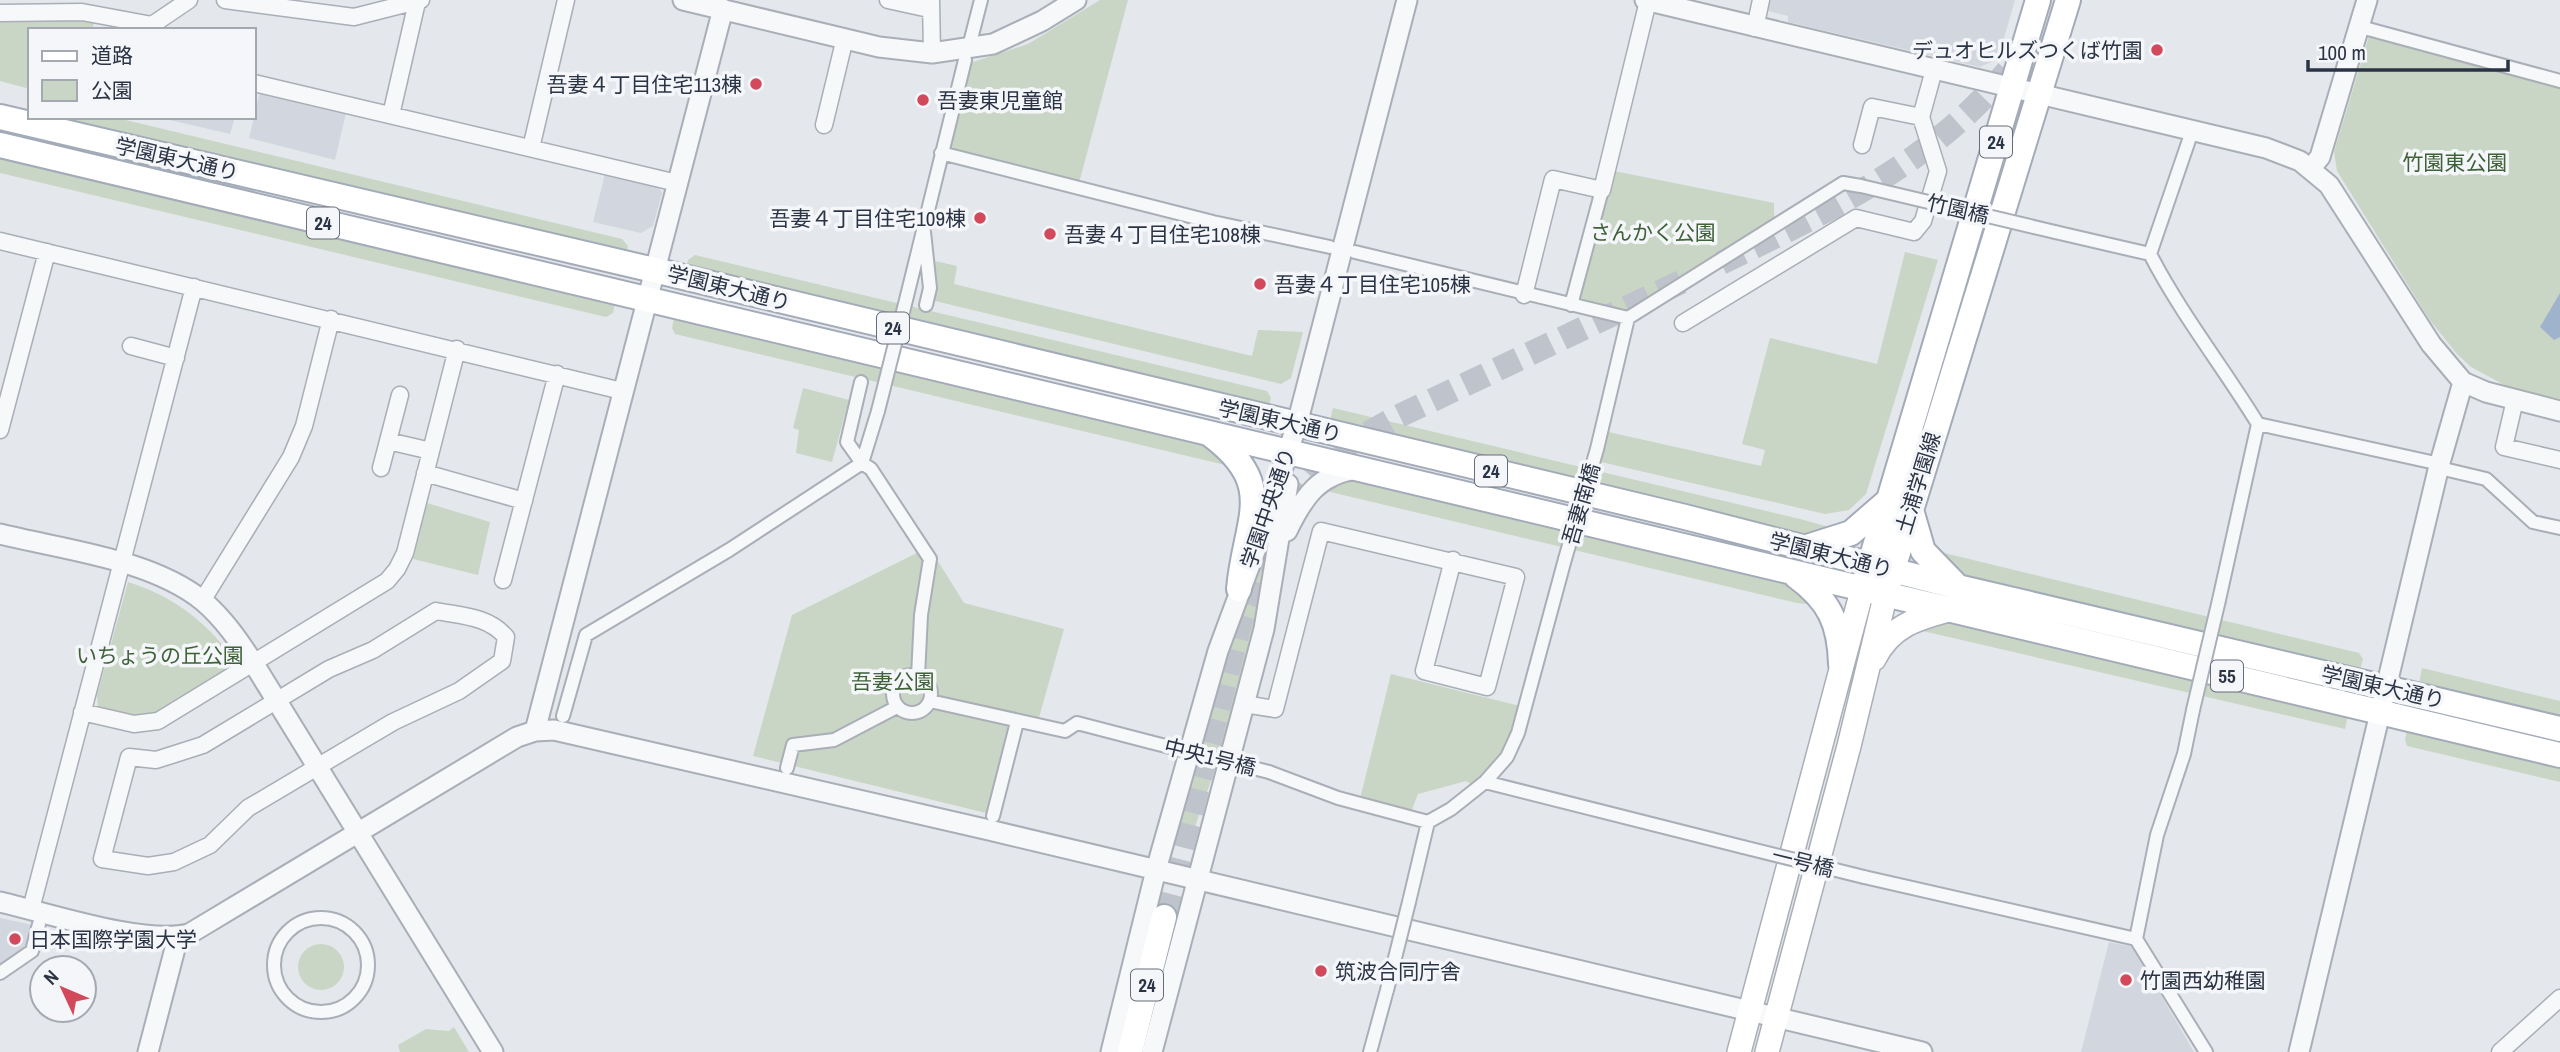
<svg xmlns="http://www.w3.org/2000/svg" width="2560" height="1052" viewBox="0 0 2560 1052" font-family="'Archivo Narrow','Noto Sans JP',sans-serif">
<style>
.built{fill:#d2d6de}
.green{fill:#c9d6c5}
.water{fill:#9fb4cc}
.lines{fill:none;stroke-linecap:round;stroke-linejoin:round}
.primary-tunnel{stroke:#bfc3cb;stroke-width:24;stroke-dasharray:24 12;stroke-linecap:butt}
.pedestrian-casing{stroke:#a9aeb7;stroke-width:16}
.minor-casing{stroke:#a9aeb7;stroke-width:19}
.tertiary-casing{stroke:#a9aeb7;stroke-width:23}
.secondary-casing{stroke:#a9aeb7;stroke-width:26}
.primary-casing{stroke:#a3abb8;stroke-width:28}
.pedestrian{stroke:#f7f8fa;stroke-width:12}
.minor{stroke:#f7f8fa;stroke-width:16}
.tertiary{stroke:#f7f8fa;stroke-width:19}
.secondary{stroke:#fff;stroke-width:23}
.primary{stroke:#fff;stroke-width:24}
.pedestrian-bridge-casing{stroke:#a9aeb7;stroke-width:16;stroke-linecap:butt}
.pedestrian-bridge{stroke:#f7f8fa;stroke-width:12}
.poi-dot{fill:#d1495b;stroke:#f4f6f9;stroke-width:2.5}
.labels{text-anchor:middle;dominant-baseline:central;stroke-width:7;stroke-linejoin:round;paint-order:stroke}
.shield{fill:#f4f6f9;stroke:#676e7b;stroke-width:2}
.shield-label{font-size:19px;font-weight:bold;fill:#2b3445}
.poi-label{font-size:21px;fill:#2b3445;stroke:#f4f6f9;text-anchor:start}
.street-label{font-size:21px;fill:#2b3445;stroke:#f4f6f9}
.park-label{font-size:21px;fill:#3f6138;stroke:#f4f6f9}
</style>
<rect width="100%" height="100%" fill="#e4e7ec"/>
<path class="built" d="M1770 0H2015L1998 59 1980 67 1788 22V16L1768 11Z
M260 92 346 113 335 160 249 138Z
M157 117H235L230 134Z
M605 174 658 187 662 193 653 226 641 233 593 222Z
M0 918 33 925 25 953 0 969Z
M2109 942 2133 947 2194 1052H2081Z"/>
<path class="green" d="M1100 0H1128L1079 183 950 151 970 63 1028 44Z
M75 20 94 23 92 30H30V89L0 81V21Z
M2370 33 2560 85V399L2510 388 2471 367 2457 354 2429 319 2337 171 2334 152Z
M44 117H113L622 239 628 246 626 256Z
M0 157 615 303 613 313 606 317 0 173Z
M1614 171 1774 203V220L1626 311 1577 299 1598 212H1603Z
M1905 252 1938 260 1866 494 1849 510 1825 514 1597 461 1604 431 1761 466 1765 450 1742 444 1770 338 1877 364Z
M695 255 1267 391 1271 398 1268 408 686 269 688 260Z
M935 261 957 266 954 284 1252 356 1258 330 1303 332 1291 378 1281 384 931 300Z
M674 318 1208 445 1238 468 675 334 672 328Z
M803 388 849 400 832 462 796 453 799 430 793 428Z
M1333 408 1800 519 1844 531 1797 535 1329 424Z
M1348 480 1798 586 1822 606 1797 603 1322 490Z
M427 503 490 522 478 575 413 559Z
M1272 519 1258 612 1228 731 1188 847 1178 845 1177 835 1227 646Z
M929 547 964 603 1064 629 1038 721 1014 715 986 813 753 756 792 615Z
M1936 551 2359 653 2363 659 2360 670 1960 574Z
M128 582C176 597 209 624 238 665L161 712 130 718 98 710 97 695Z
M1948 622 2348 716 2345 729 1914 629Z
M2422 668 2560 701V719L2419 684Z
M1391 674 1520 706C1509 740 1500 762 1471 784L1466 781 1418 794 1411 812 1360 799Z
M2407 729 2560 766V782L2407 746 2405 740Z
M298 967a23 23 0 1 1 46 0a23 23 0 1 1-46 0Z
M454 1027 469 1052H400L398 1045 426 1029 449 1031Z"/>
<path class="water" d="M2560 293V337L2554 340 2540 327Z"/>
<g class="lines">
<path class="primary-tunnel" d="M1721 263C1828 211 1933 163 2010 68
M1164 917 1241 620 1274 529 1297 492 1321 466 1352 442 1399 416 1685 280"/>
<g class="pedestrian-casing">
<path id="pedestrian" d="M2368 29 2560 81
M971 39 981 0
M941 153 1213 222 1330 247
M924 232 930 288 926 305
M2055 232 2150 254C2181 314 2223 367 2258 424
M1355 252 1628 318
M2150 254 2189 140
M907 296 965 60
M1571 305 1602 190
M861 382 847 442 862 463 871 469 930 559 921 615 918 676
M1597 449 1628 318 1843 183 1861 186
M2219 600 2258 424 2431 462 2448 470 2486 479 2533 522 2560 528
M893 694a19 19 0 1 1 38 0a19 19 0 1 1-38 0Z
M930 701 1065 731 1077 723 1150 742
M563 716 586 635 729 550 862 463 878 411
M787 768 793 745 834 740 897 707
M1269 772 1338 798 1428 822 1451 809 1485 782 1743 847
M1485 782 1507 757 1518 733 1565 559
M993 816 1017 722
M1864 877 2136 939 2206 1052
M1409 902 1428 822
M274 965a47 47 0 1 1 94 0a47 47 0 1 1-94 0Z
M2136 939 2157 835 2184 754 2193 710
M0 973 32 951 39 924
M1370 1052 1387 990"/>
</g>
<g class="minor-casing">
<path id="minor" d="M225 0 354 17 421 0
M888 0 929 9
M931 0 932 53
M0 13 82 12 152 25 189 0
M1755 28 1761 0
M254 83 677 183
M391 115 417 2
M824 125 845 38
M1862 145 1872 107 1921 117
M531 148 566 0
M0 241 622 391
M1524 295 1553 179 1602 190 1648 1
M1683 323 1856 218 1914 232 1923 221 1938 171 1921 117 1934 70
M131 346 176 358
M2515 400 2504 447 2560 460
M0 430 47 252
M388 441 431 451
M381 468 400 395
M425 473 524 501
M503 580 557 374
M202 601 291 457 304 426 331 319
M436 611C462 616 488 616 506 637L502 661 459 691 393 722 248 808 210 845 174 862 148 866 102 859 129 757 156 760 203 745 329 669 373 650Z
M1244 704 1275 709 1321 531 1516 577 1487 687 1424 671 1453 560
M82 712 134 724 158 721 387 581 397 569 405 553 457 349
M31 909 194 287
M2500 1052 2560 998"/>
</g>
<g class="tertiary-casing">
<path id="tertiary" d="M683 0 879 47 932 53 993 44 1042 21 1076 0
M1645 0 2266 148 2300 161 2329 185 2431 344 2463 382 2486 392 2560 411
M2311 168 2320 157 2367 0
M1287 531C1303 498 1318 474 1357 469
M0 534C64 550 151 559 203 601 224 619 239 641 254 664L493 1052
M535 731 723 9
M0 902C48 913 143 945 189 934L517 737 535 731 554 730 989 830 1922 1052
M148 1052 178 937
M1111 1052 1156 870 1218 651 1261 535 1297 424 1407 0
M1152 1052 1264 629 1288 484
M2299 1052 2439 466 2463 382"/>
</g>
<g class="secondary-casing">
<path id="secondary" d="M1874 659C1891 625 1918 618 1952 609
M1739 1052 1863 587
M1767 1052 1849 746 1886 593"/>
</g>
<g class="primary-casing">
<path id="primary" d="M0 117 654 270 1685 517 1958 587 2560 729
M0 145 2560 755
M1211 435C1279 486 1245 519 1239 589
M1911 510 1923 551 1955 584
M1807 547 1851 533 1889 500
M1796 576C1829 600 1840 623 1841 664
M1865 580 2038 0
M1888 585 2068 0
M1130 1052 1164 917"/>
</g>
<use href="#pedestrian" class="pedestrian"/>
<use href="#minor" class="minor"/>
<use href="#tertiary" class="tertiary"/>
<use href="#secondary" class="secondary"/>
<use href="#primary" class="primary"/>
<g class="pedestrian-bridge-casing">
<path id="pedestrian-bridge" d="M1861 186 2055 232
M878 411 907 296
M1565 559 1597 449
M2193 710 2219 600
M1150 742 1269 772
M1743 847 1864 877
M1387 990 1409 902"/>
</g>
<use href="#pedestrian-bridge" class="pedestrian-bridge"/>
</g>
<g class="poi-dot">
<circle cx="2157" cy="50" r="7"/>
<circle cx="756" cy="84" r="7"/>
<circle cx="923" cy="100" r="7"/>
<circle cx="980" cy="218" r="7"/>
<circle cx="1050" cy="234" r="7"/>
<circle cx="1260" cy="284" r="7"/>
<circle cx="15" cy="939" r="7"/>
<circle cx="1321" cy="971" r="7"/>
<circle cx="2126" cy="980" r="7"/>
</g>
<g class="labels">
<g class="shield">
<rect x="1980" y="126.5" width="32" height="31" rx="5"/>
<rect x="307" y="207.5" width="32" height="31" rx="5"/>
<rect x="877" y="312.5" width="32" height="31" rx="5"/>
<rect x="1475" y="455.5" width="32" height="31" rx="5"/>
<rect x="2211" y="660.5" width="32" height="31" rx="5"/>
<rect x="1131" y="969.5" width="32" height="31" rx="5"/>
</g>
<g class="shield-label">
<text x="1996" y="142">24</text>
<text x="323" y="223">24</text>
<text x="893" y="328">24</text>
<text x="1491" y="471">24</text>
<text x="2227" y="676">55</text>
<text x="1147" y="985">24</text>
</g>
<g class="poi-label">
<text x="2143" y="50" text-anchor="end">デュオヒルズつくば竹園</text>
<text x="742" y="84" text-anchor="end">吾妻４丁目住宅113棟</text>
<text x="937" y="100">吾妻東児童館</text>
<text x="966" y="218" text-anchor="end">吾妻４丁目住宅109棟</text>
<text x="1064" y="234">吾妻４丁目住宅108棟</text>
<text x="1274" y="284">吾妻４丁目住宅105棟</text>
<text x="29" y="939">日本国際学園大学</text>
<text x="1335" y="971">筑波合同庁舎</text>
<text x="2140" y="980">竹園西幼稚園</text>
</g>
<g class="street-label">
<text transform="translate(177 159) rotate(13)">学園東大通り</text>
<text transform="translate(1958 209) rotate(13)">竹園橋</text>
<text transform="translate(729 288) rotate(14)">学園東大通り</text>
<text transform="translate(1280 421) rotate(13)">学園東大通り</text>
<text transform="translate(1918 483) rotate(-73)">土浦学園線</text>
<text transform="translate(1581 504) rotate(-74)">吾妻南橋</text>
<text transform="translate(1268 508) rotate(-71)">学園中央通り</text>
<text transform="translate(1831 555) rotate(14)">学園東大通り</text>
<text transform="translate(2383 687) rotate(13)">学園東大通り</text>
<text transform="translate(1210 757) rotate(14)">中央1号橋</text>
<text transform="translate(1803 862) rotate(14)">一号橋</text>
</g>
<g class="park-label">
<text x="2455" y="162">竹園東公園</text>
<text x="1653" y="232">さんかく公園</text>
<text x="160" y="655">いちょうの丘公園</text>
<text x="893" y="681">吾妻公園</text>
</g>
</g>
<rect x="28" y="28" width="228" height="91" fill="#f4f6f9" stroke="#a4a8b1" stroke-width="2"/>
<rect x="42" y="51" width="35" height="10" fill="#ffffff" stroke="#a4a8b1" stroke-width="2"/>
<text x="91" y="63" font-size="21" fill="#2b3445">道路</text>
<rect x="42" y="80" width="35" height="21" fill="#c9d6c5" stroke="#a4a8b1" stroke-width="2"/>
<text x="91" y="98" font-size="21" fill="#2b3445">公園</text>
<g transform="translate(63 989) rotate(314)"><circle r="33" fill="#f4f6f9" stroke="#a4a8b1" stroke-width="2"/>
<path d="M0-5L12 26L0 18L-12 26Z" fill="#d1495b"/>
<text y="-10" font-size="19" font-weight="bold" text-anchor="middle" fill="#2b3445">N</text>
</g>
<path d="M2308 60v10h200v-10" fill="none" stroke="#2b3445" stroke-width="3.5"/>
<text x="2318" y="60" font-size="21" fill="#2b3445" stroke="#f4f6f9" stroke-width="5" paint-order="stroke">100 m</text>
</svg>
